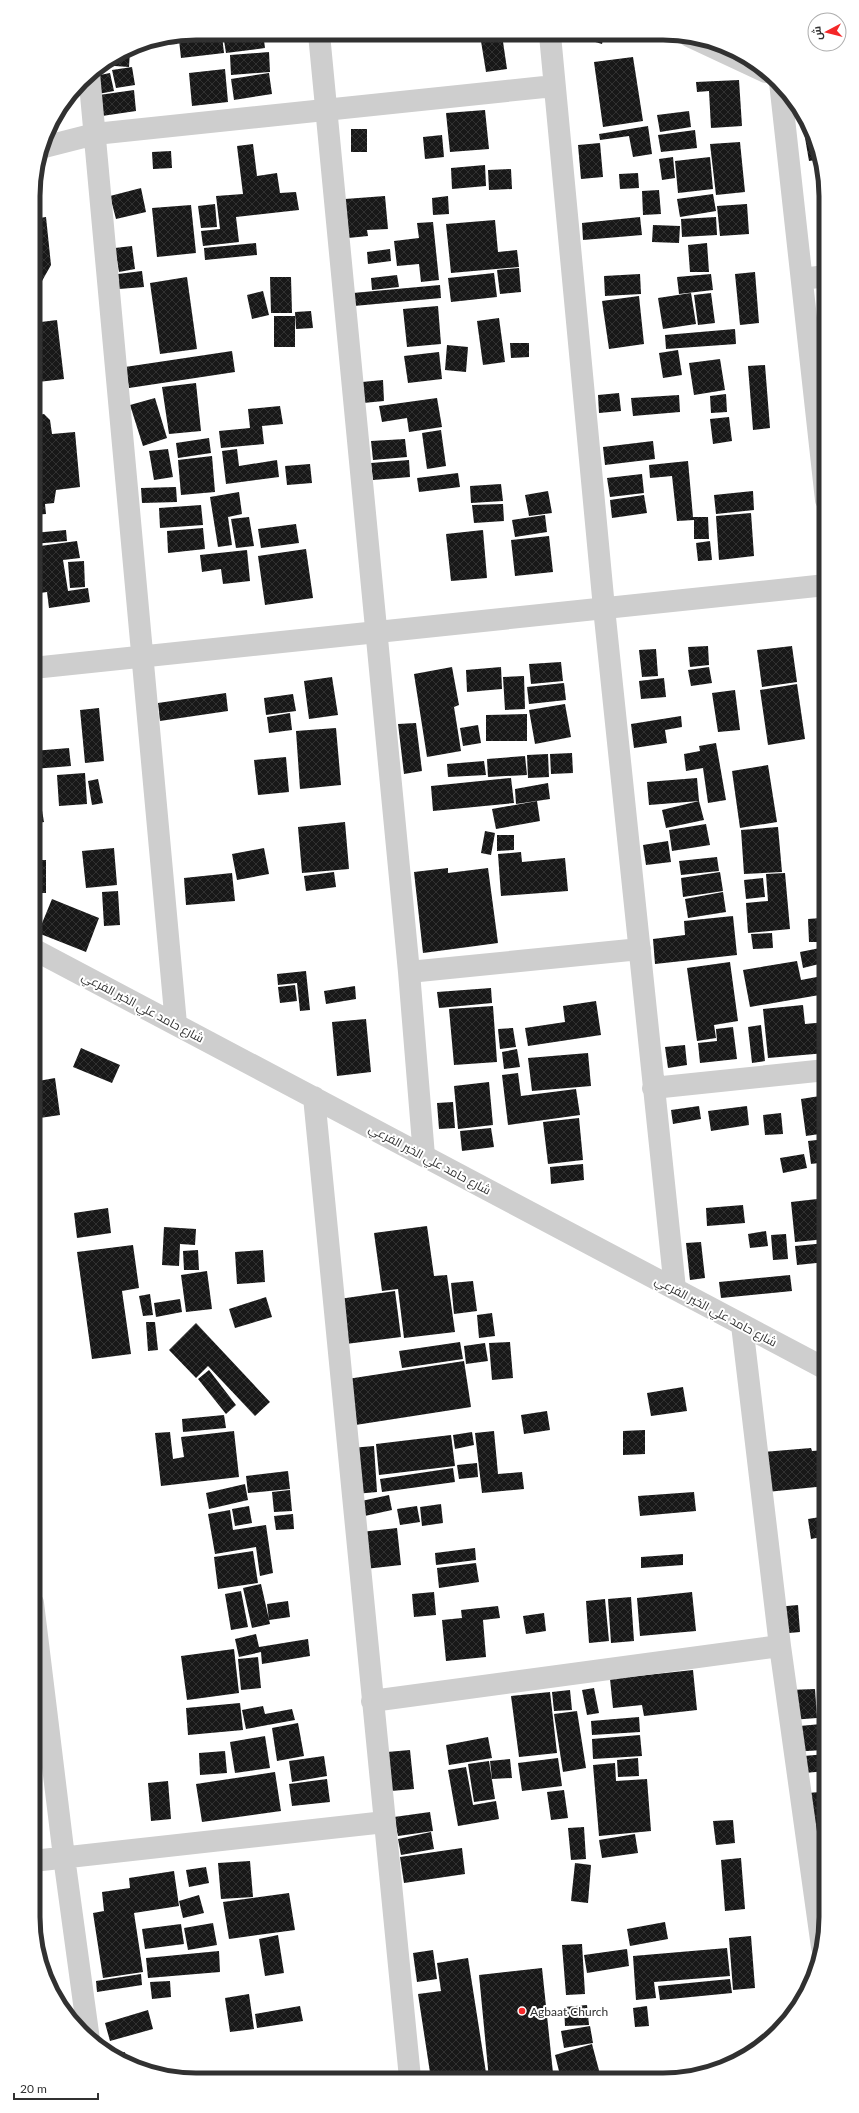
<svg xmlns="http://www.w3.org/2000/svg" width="859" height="2113" viewBox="0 0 859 2113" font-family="Lato,Cairo,sans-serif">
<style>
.building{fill:url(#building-cross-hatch)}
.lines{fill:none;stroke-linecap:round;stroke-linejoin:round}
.minor{stroke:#cecece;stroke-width:22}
.poi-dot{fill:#f42728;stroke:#fff;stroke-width:1.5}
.labels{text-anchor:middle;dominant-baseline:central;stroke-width:4;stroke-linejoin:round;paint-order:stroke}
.street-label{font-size:12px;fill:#313131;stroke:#fff}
.poi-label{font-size:12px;fill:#313131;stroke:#fff;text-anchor:start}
.rim{fill:none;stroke:#313131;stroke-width:5}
</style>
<defs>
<pattern id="building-cross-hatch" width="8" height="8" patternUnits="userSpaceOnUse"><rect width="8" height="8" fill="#181818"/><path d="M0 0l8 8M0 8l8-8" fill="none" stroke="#313131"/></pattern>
</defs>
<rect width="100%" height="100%" fill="#fff"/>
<path class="building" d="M234 33H263L265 48 226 53 223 34Z
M480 35H502L507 69 486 72Z
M572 35 604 36 602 44Z
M222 36 224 53 181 58 179 40Z
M176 37 177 44 161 45 160 40Z
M127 49 130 50 129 67 101 65Z
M269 52 270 72 231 75 230 55Z
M633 57 643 121 603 127 594 62Z
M132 67 135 85 116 88 112 70Z
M225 69 228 102 192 106 189 73Z
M110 73 114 91 98 94 95 76Z
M269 73 272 94 234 100 231 79Z
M739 80 742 126 711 128 709 91 697 92 696 82Z
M134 90 136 111 102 116 99 95Z
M485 110 489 149 450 152 446 113Z
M689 111 691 127 660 132 657 115Z
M648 126 652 154 633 157 629 136 600 140 599 134Z
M351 129H367V152H351Z
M695 130 697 148 661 152 658 135Z
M811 131 821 159 809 161 804 132Z
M442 135 444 157 425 159 423 137Z
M740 142 745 192 716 195 710 144Z
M600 143 603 177 581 179 578 145Z
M253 144 257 176 277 173 280 193 296 192 299 210 236 217 239 242 203 246 201 231 220 229 216 196 243 194 237 146Z
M171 151 172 168 153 169 152 152Z
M673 157 675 178 662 180 659 159Z
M710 157 713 189 678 193 675 161Z
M485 165 486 186 452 189 451 168Z
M511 169 512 189 489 190 488 170Z
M638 173 639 188 620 189 619 174Z
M141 188 146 212 116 219 110 196Z
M659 190 661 214 643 215 642 191Z
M713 194 716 211 680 217 677 199Z
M385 196 388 229 367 230 368 236 348 238 345 199Z
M448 196 449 214 433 215 432 198Z
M215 204 217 227 201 228 198 206Z
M747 204 749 234 720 236 717 206Z
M191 205 196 253 157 257 152 208Z
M46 217 51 265 37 290H33V219Z
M640 217 642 235 583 240 582 223Z
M716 217 717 235 682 237 681 219Z
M495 220 498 252 517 250 519 267 451 273 446 224Z
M433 222 439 280 421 282 419 264 397 266 394 241 419 238 417 223Z
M653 225 680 226 679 243 652 242Z
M256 243 257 255 205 260 204 248Z
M707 243 709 272H690L688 245Z
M132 246 135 269 119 272 115 248Z
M390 249 391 261 368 264 367 252Z
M519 268 521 292 500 294 497 270Z
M142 271 144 287 119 289 118 274Z
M755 272 759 323 740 325 735 274Z
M494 273 497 297 451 302 448 278Z
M640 274 641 294 605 296 604 276Z
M711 274 713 290 679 294 677 277Z
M397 275 399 287 372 290 371 278Z
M187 277 197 349 160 354 150 283Z
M270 277H291L292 313H271Z
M440 285 441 298 354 306 353 293Z
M263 291 269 315 252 319 247 295Z
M691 293 696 324 663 329 658 298Z
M711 293 715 323 698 325 694 295Z
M639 296 644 344 609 349 602 301Z
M438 306 441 344 407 347 403 309Z
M311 311 313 328 296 329 295 312Z
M274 316H295V347H274Z
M499 318 505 362 483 365 477 321Z
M57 320 64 379 38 382 33 344V323Z
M735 329 736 344 666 349 665 335Z
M510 343H529V357L511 358Z
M447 345 468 347 466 372 445 370Z
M678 350 682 375 663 378 659 353Z
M232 351 235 372 129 388 125 367Z
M439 352 442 379 408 383 404 356Z
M720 359 725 390 694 395 689 363Z
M765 365 770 428 753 430 748 366Z
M383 380 384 401 363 403 362 382Z
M196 383 201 431 169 434 162 387Z
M619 393 621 411 599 413 598 395Z
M726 394 727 412 711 413 710 396Z
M679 395 680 412 633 416 631 398Z
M155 398 167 438 143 446 130 405Z
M437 398 442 427 409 432 407 418 382 422 379 406Z
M280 406 283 424 262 426 264 444 221 448 219 431 250 428 248 409Z
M44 414 50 420 52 434 75 432 80 487 56 490 54 503 45 504 46 514 33 515V416Z
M729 417 732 441 713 444 710 419Z
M441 430 446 466 427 469 422 433Z
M209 438 211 453 178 458 176 443Z
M405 439 407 457 373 460 371 441Z
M653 441 655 459 605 465 603 447Z
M168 449 173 477 154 480 149 451Z
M237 449 239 466 277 460 279 477 226 484 222 451Z
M212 456 215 492 181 495 178 460Z
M409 460 410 477 373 480 371 463Z
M688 461 693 517H708L709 539H694V520L677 521 672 476 650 478 649 465Z
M310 464 312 483 287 485 285 466Z
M458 473 460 487 419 492 417 478Z
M642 474 644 493 610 497 607 478Z
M501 484 503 501 471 503 470 486Z
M176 487 177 502 142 503 141 488Z
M548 491 552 513 529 516 525 495Z
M753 491 754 510 716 514 714 495Z
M239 492 242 514 228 517 232 545 218 547 210 497Z
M644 495 647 513 612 518 610 500Z
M503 504 504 521 474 523 472 505Z
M201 505 203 525 160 528 159 508Z
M751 513 754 556 719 560 716 516Z
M545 515 547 532 515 537 512 520Z
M249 517 254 546 236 548 231 519Z
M296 524 299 543 261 548 258 529Z
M203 528 205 549 168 553 167 531Z
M66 530 67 541 33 544V533Z
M483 530 487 578 451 581 446 534Z
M549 536 553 572 515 576 511 540Z
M77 541 80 558 63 560 68 591 88 588 90 602 49 608 47 592 33 594V547Z
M710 541 712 560 698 561 696 543Z
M306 549 313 598 265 605 258 556Z
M247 550 250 581 223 584 221 569 202 572 200 555Z
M84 561 85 587 70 588 68 562Z
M708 646 709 665 690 667 688 647Z
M792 646 797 682 762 687 757 650Z
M656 649 658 676 642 677 639 650Z
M561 662 563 681 531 684 529 664Z
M452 667 459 705 454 707 461 751 427 757 414 674Z
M501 667 502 689 467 692 466 670Z
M709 667 712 683 691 686 688 670Z
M524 676 525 709 505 710 503 677Z
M332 677 338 715 309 719 304 681Z
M664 678 666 697 641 699 639 681Z
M564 683 566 700 529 704 527 687Z
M797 684 805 739 768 745 760 690Z
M735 690 740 730 718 732 712 693Z
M226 693 228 711 160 721 158 703Z
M293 694 296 711 266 715 264 698Z
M565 704 571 737 535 744 529 710Z
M99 708 104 761 85 763 80 710Z
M290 713 292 730 269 733 267 717Z
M527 714V741H486V715Z
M681 716 682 727 665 730 667 743 634 748 631 724Z
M416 723 422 771 404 774 398 724Z
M478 725 481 743 463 746 460 728Z
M336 728 341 785 300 789 296 731Z
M716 743 726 800 708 803 703 768 686 771 684 754 700 751 699 746Z
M69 748 71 766 33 769V751Z
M572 753 573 773 551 774 550 754Z
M548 754 549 777 528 778 527 755Z
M525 756 527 775 488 777 487 759Z
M286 757 289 792 258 795 254 760Z
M484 761 486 775 448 777 447 764Z
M768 765 777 822 740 828 732 771Z
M85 773 87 804 59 806 57 775Z
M511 778 514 803 433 811 431 786Z
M697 778 699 801 649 805 647 782Z
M98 779 103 803 92 805 88 781Z
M548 783 550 799 516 804 515 789Z
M33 787H38L44 822 33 824Z
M537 801 540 821 496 829 492 809Z
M699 801 704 820 666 828 662 810Z
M345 822 349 869 302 873 298 827Z
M706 824 710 845 672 851 669 830Z
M778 827 782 872 744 874 741 830Z
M485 831 495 833 491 855 481 853Z
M497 835H514V850L497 851Z
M668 841 671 862 646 865 643 845Z
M114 848 117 885 86 888 82 851Z
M264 848 269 874 237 880 232 854Z
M521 852 522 862 565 858 568 891 501 896 498 854Z
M717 857 719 871 681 875 679 861Z
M35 860H46V893H35Z
M448 868V873L488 868 498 943 423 953 414 872Z
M334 872 336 887 306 891 304 876Z
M720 872 723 891 683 897 681 878Z
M232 873 235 901 186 905 184 878Z
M785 873 790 929 748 933 746 903 768 901 766 874Z
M763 878 765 897 746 899 744 880Z
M118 891 120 925 104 926 102 892Z
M723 892 726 912 688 918 685 899Z
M52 899 99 918 86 952 38 933Z
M733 916 737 955 655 964 653 939 685 935 684 921Z
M821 918 822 942H809L808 919Z
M772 933 773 948 753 949 751 934Z
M820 948 823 963 803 968 800 952Z
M797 961 801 980 822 976 825 994 750 1007 743 970Z
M730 962 738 1021 714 1025 716 1038 697 1041 687 968Z
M306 971 310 1010 300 1011 297 983 278 985 277 974Z
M295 985 297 1001 280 1003 278 987Z
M355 986 356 999 326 1004 324 991Z
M491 988 492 1003 439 1008 437 992Z
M596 1001 601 1035 528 1046 525 1028 565 1022 563 1006Z
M803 1005 805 1024 826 1022V1053L768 1058 763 1009Z
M493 1006 497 1062 454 1065 449 1009Z
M366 1019 371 1072 337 1076 332 1022Z
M761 1025 765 1061 752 1063 748 1027Z
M733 1027 737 1059 700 1063 698 1043 717 1041 716 1029Z
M513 1028 516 1047 500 1049 498 1029Z
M685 1045 687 1065 668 1068 665 1047Z
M81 1048 120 1065 112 1083 73 1067Z
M517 1049 520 1067 504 1069 502 1052Z
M588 1053 591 1086 532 1091 528 1058Z
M518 1073 521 1096 576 1089 580 1115 508 1125 502 1075Z
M55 1078 60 1115 33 1119V1082Z
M489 1082 493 1125 458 1129 454 1086Z
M826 1095V1133L806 1136 801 1099Z
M453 1102 455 1128 439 1129 437 1103Z
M699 1106 701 1119 673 1124 671 1110Z
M747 1106 749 1125 711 1131 708 1111Z
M781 1113 783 1134 765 1135 763 1115Z
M579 1118 583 1160 548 1164 543 1122Z
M36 1121 40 1155H33V1122Z
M491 1128 494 1147 462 1151 460 1131Z
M826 1139V1162L811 1164 808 1141Z
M804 1154 807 1168 783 1173 780 1158Z
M583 1164 584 1180 551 1184 550 1167Z
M826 1198V1239L795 1242 791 1202Z
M743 1205 745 1223 707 1226 706 1208Z
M108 1208 111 1233 77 1238 74 1213Z
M427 1226 434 1276 447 1275 455 1332 404 1338 398 1289 382 1291 374 1233Z
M164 1227 196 1229 195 1245 180 1244 179 1266 162 1265Z
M766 1231 768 1246 750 1248 748 1234Z
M786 1234 788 1259 773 1260 771 1235Z
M701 1242 705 1278 690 1280 686 1243Z
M826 1243V1262L797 1265 795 1246Z
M133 1245 139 1288 122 1291 131 1354 92 1359 77 1252Z
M198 1250 199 1270H184L183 1251Z
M263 1250 265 1282 237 1284 235 1252Z
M207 1271 212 1309 186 1312 181 1275Z
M790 1275 792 1291 721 1298 719 1282Z
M473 1281 477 1311 454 1314 451 1283Z
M395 1291 401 1337 338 1345 332 1300Z
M150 1294 153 1315 143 1316 139 1296Z
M266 1297 272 1317 235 1328 229 1309Z
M826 1298V1319H825L823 1299Z
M180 1299 182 1312 156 1317 154 1303Z
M492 1313 495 1336 479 1338 477 1315Z
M146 1322H155L158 1350 148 1351Z
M196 1323 270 1402 255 1416 208 1366 196 1378 169 1350Z
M460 1342 463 1359 402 1368 399 1351Z
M510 1342 513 1378 492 1380 489 1343Z
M485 1343 488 1361 466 1364 464 1346Z
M464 1361 471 1407 349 1426 341 1380Z
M209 1370 236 1405 226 1414 198 1379Z
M683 1387 687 1411 651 1416 647 1393Z
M547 1411 550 1430 524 1434 521 1415Z
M224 1415 226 1428 183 1432 182 1419Z
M645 1430V1454L623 1455V1431Z
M234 1431 239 1477 161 1486 155 1433 170 1432 173 1459 184 1457 181 1437Z
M494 1431 498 1474 522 1472 524 1489 482 1493 475 1433Z
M472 1432 474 1445 455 1449 453 1435Z
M451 1435 455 1466 379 1475 376 1444Z
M374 1446 377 1492 355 1494 351 1448Z
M811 1448 812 1451 826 1450V1486L767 1492 763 1452Z
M477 1463 478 1477 459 1479 457 1465Z
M453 1468 455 1482 382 1492 380 1479Z
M288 1471 290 1489 248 1493 246 1476Z
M245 1484 248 1500 209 1509 206 1493Z
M290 1490 292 1511 274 1512 272 1492Z
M694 1492 696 1511 640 1516 638 1496Z
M389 1495 392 1510 360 1517 357 1502Z
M441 1504 443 1523 422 1526 420 1507Z
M249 1506 252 1523 235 1526 232 1509Z
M417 1506 420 1522 400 1525 397 1509Z
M230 1510 233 1530 266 1525 273 1573 260 1576 256 1547 215 1554 208 1514Z
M293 1514 294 1529 276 1530 274 1516Z
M826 1516V1536L811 1539 808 1519Z
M397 1528 401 1565 365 1569 361 1532Z
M475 1548 476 1560 436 1565 435 1553Z
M253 1551 258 1583 218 1589 214 1557Z
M683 1554V1565L641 1568V1557Z
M476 1563 479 1582 439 1588 437 1568Z
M261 1584 270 1624 252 1628 243 1588Z
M241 1591 248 1627 231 1630 225 1594Z
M434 1592 436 1615 414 1617 412 1594Z
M692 1592 696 1631 640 1636 637 1598Z
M631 1597 634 1641 611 1643 608 1599Z
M605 1599 609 1641 589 1643 586 1601Z
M288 1601 290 1617 269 1620 267 1604Z
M798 1605 800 1632 778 1634 776 1607Z
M498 1606 500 1618 483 1620 486 1657 446 1661 442 1620 462 1618 461 1610Z
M544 1613 546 1631 526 1634 523 1616Z
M256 1634 259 1647 308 1639 310 1656 262 1664 261 1652 239 1657 235 1639Z
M234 1649 239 1693 187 1700 181 1656Z
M258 1657 261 1688 241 1690 238 1659Z
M693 1670 697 1710 644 1716 642 1705 613 1708 610 1679Z
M594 1688 599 1713 587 1715 582 1690Z
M815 1689 817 1718 791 1720 789 1690Z
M570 1690 572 1710 554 1711 552 1692Z
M550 1692 557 1753 519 1757 511 1696Z
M240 1703 243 1730 188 1735 186 1708Z
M263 1706 265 1714 292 1709 295 1720 246 1729 242 1710Z
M577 1711 586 1768 563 1772 554 1714Z
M639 1717 640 1732 592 1735 591 1721Z
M298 1723 304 1756 277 1761 272 1728Z
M821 1724 823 1750 791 1752 789 1727Z
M640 1735 642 1756 593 1759 592 1739Z
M265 1736 270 1768 235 1773 230 1742Z
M488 1737 492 1758 449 1765 446 1745Z
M410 1750 414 1789 391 1791 387 1752Z
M225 1751 227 1773 200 1775 199 1753Z
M826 1754V1771L794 1774 793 1757Z
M324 1756 327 1776 292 1782 289 1761Z
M558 1758 562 1786 522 1791 518 1763Z
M638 1758 639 1776 618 1777 617 1760Z
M510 1759 512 1778 492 1779 490 1761Z
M489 1761 495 1799 474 1802 468 1764Z
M615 1763 616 1781 647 1779 651 1831 599 1836 593 1765Z
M466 1767 473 1805 496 1801 499 1819 458 1826 448 1770Z
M275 1772 281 1811 202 1822 196 1784Z
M327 1779 330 1802 292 1806 289 1784Z
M168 1781 171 1819 151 1821 148 1783Z
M564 1790 568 1818 551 1820 547 1792Z
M819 1792 824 1841 803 1843 798 1794Z
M430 1812 433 1831 398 1836 394 1817Z
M733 1820 735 1843 716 1845 713 1821Z
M584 1827 586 1859 571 1860 568 1828Z
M431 1832 434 1849 401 1855 398 1839Z
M635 1834 638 1853 602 1858 599 1840Z
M462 1848 465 1874 404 1883 400 1857Z
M741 1858 745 1909 725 1911 721 1860Z
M250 1861 253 1897 221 1899 218 1863Z
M575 1863 591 1865 588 1903 571 1901Z
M206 1867 209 1883 189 1887 186 1870Z
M174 1871 179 1906 134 1913 143 1972 103 1978 93 1913 104 1911 102 1892 130 1888 129 1878Z
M289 1893 295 1930 229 1939 223 1902Z
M199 1895 204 1913 183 1918 179 1901Z
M665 1922 668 1939 630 1946 627 1929Z
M213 1923 217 1945 188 1950 184 1928Z
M181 1924 184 1944 145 1949 142 1929Z
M278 1935 284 1973 265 1976 259 1939Z
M751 1936 755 1988 733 1990 729 1938Z
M582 1944 585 1994 566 1995 562 1945Z
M727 1948 730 1976 654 1982 656 1998 636 2000 633 1956Z
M627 1949 629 1966 587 1973 584 1955Z
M433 1950 437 1979 417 1982 413 1953Z
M219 1951 220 1972 148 1978 146 1958Z
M468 1958 487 2079H431L418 1994 441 1991 437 1963Z
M542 1968 553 2073 489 2079 479 1975Z
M141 1974 142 1985 97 1992 96 1981Z
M730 1979 732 1993 660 2000 658 1986Z
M170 1981 171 1997 152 1999 150 1982Z
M249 1994 254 2029 230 2032 225 1998Z
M587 2005 589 2025 565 2026 564 2007Z
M300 2006 303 2021 257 2028 255 2014Z
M647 2006 649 2026 635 2027 633 2008Z
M148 2010 153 2029 110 2041 105 2023Z
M590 2026 593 2043 564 2048 561 2031Z
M592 2044 601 2078 561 2079 555 2055Z
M125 2052 126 2064 111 2055Z"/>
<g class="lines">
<path class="minor" d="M319 34 409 972 424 1156
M550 35 604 608 675 1289
M689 36 766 72
M89 73 176 1024
M780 82 826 500
M44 147 95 134 554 86
M802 279 826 276
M33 668 826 585
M33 949 826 1369
M409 972 640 949
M653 1088 826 1070
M314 1097 410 2078
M742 1325 780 1646 822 1947
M33 1603 64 1857 89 2040
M372 1701 780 1646
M33 1861 385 1822"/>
</g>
<circle class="poi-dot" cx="522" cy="2011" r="4"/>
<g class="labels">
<g class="street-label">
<text transform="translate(143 1007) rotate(28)">شارع حامد علي الخير الفرعي</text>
<text transform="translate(430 1159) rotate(28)">شارع حامد علي الخير الفرعي</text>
<text transform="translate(716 1311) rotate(28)">شارع حامد علي الخير الفرعي</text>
</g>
<g class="poi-label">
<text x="530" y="2011">Agbaat Church</text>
</g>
</g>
<path d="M0 0H859V2113H0ZM196 40H663A156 156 0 0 1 819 196V1917A156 156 0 0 1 663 2073H196A156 156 0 0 1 40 1917V196A156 156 0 0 1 196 40Z" fill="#fff" fill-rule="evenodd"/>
<path class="rim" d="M196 40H663A156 156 0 0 1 819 196V1917A156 156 0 0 1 663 2073H196A156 156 0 0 1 40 1917V196A156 156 0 0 1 196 40Z"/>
<g transform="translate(827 32) rotate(263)"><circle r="19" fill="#ffffff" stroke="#adadad"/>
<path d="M0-3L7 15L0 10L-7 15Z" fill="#f42728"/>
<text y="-6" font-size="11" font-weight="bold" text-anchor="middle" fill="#313131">ش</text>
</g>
<path d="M14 2093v6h84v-6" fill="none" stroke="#313131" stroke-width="2"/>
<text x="20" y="2093" font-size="12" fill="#313131" stroke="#ffffff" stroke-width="3" paint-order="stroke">20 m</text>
</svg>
